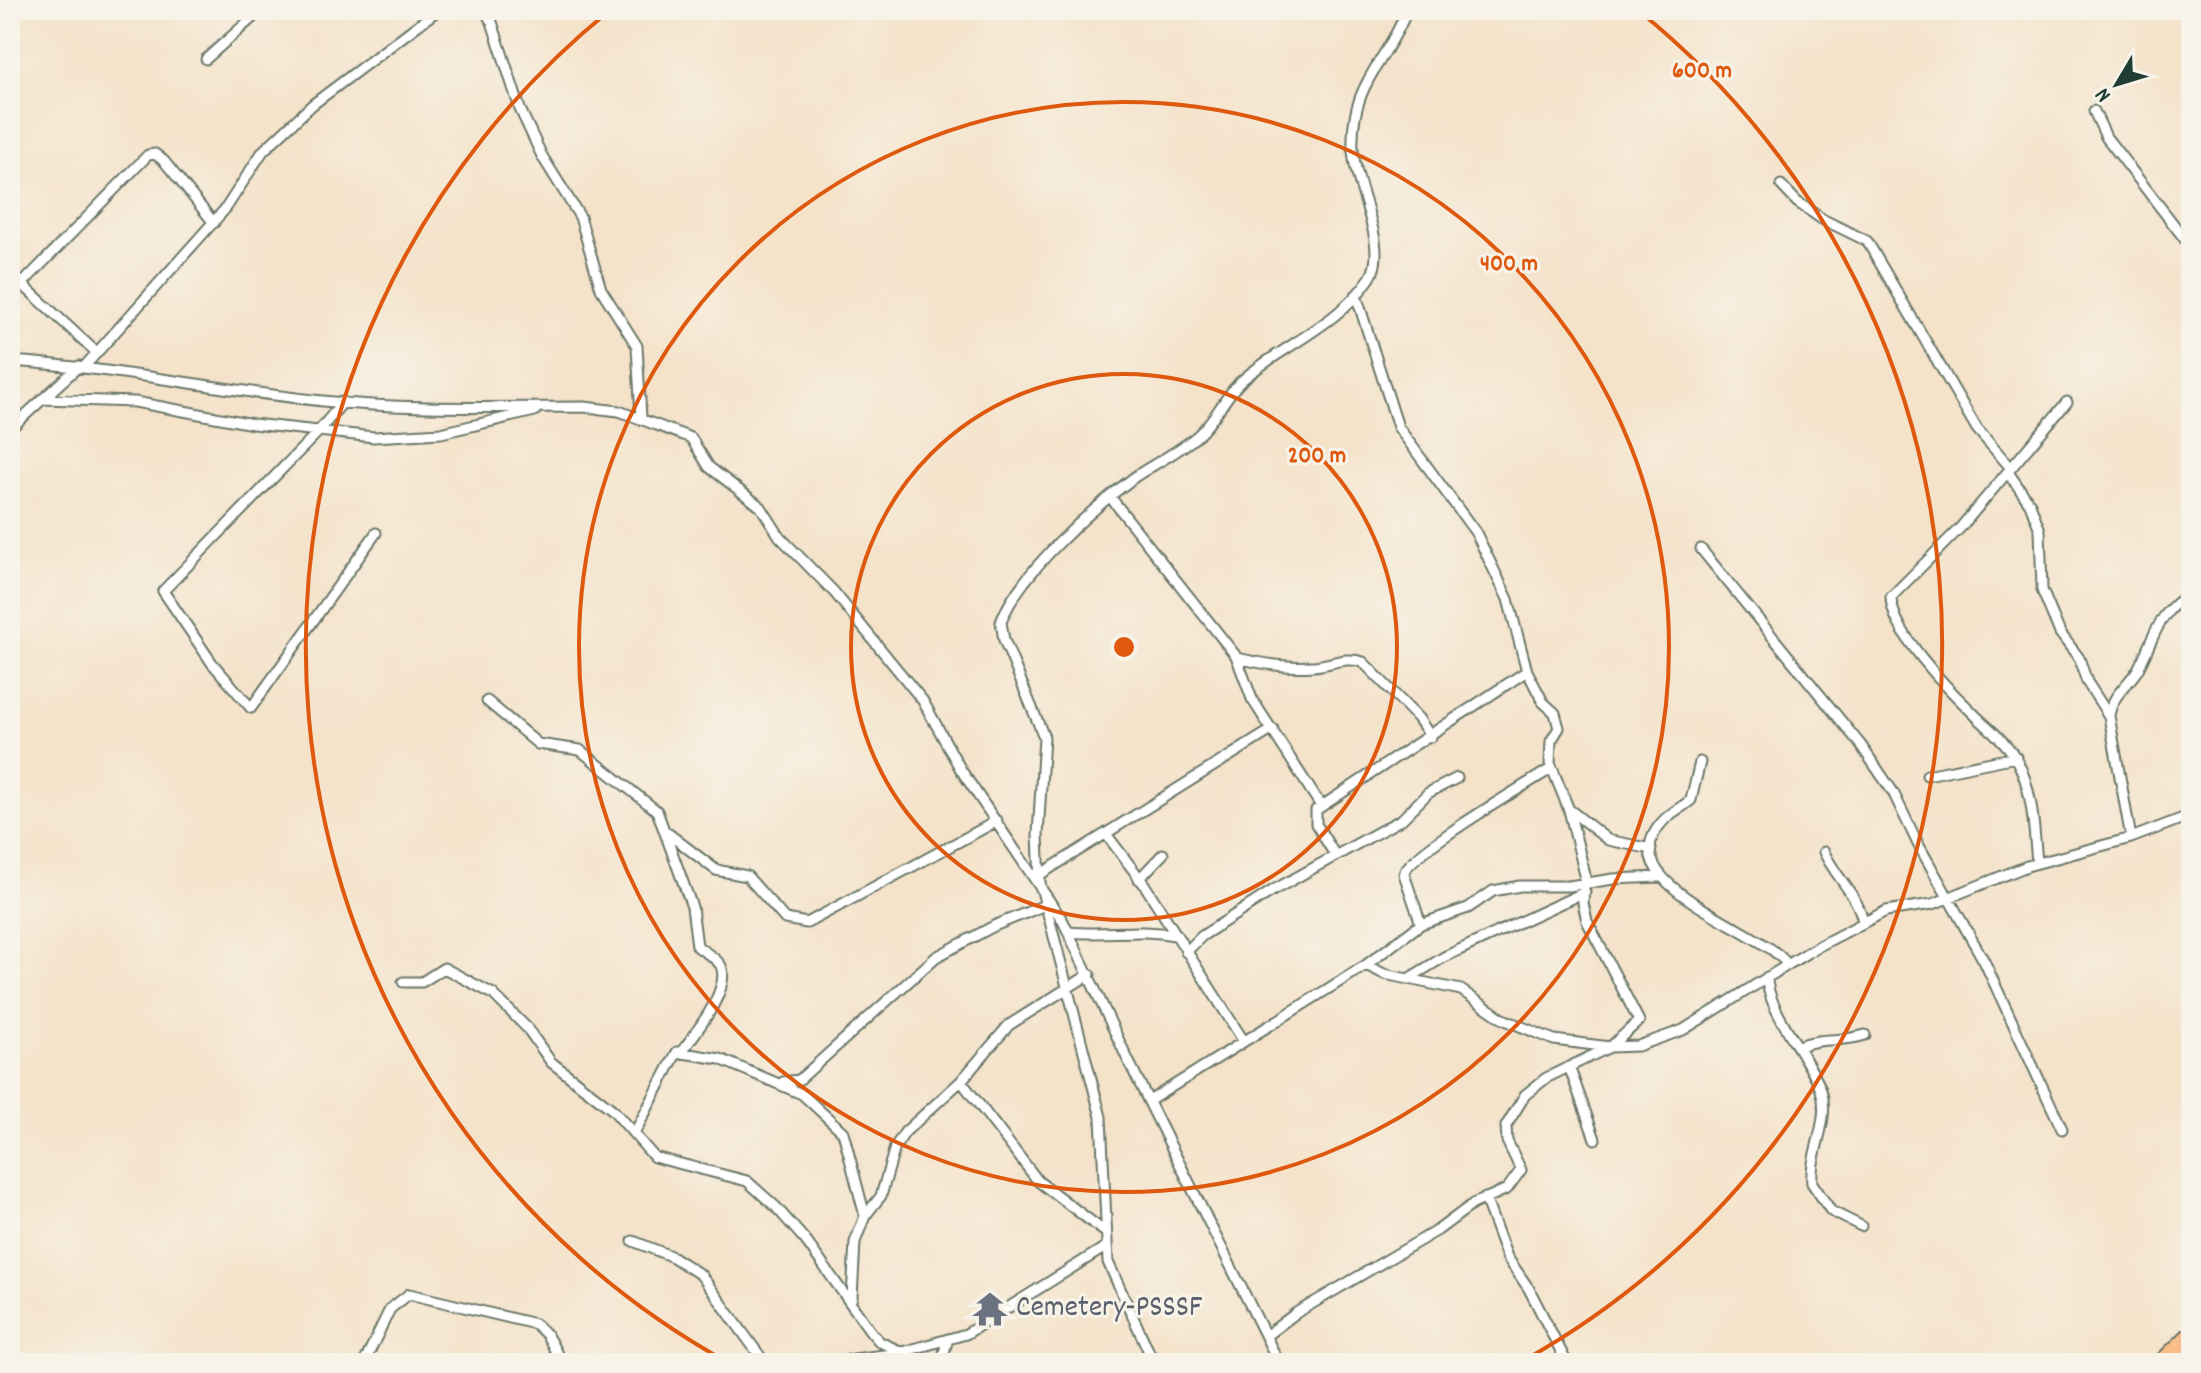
<svg xmlns="http://www.w3.org/2000/svg" width="2201" height="1373" viewBox="0 0 2201 1373" font-family="Dekko,sans-serif">
<style>
.lines{fill:none;stroke-linecap:round;stroke-linejoin:round}
.street-casing{stroke:#6a7768;stroke-width:13}
.highway-casing{stroke:#6a7768;stroke-width:22}
.street{stroke:#fff;stroke-width:9}
.highway{stroke:#f8bd89;stroke-width:18}
.ring{fill:none;stroke:#de580e;stroke-width:4}
.labels{text-anchor:middle;dominant-baseline:central;stroke-width:6;stroke-linejoin:round;paint-order:stroke}
.worship-label{font-size:30px;fill:#5b616d;stroke:#f7f3e8;text-anchor:start}
.centre{fill:#de580e;stroke:#f7f3e8;stroke-width:4}
.ring-label{font-size:24px;text-anchor:middle;font-weight:bold;fill:#de580e;stroke:#f7f3e8;stroke-width:6;stroke-linejoin:round;paint-order:stroke}
</style>
<rect width="100%" height="100%" fill="#f7f3e8"/>
<filter id="ink" filterUnits="userSpaceOnUse"><feTurbulence type="fractalNoise" baseFrequency=".0125" numOctaves="2"/><feDisplacementMap in="SourceGraphic" scale="16" xChannelSelector="R" yChannelSelector="G"/><feConvolveMatrix kernelMatrix="1 2 1 2 8 2 1 2 1" color-interpolation-filters="sRGB"/></filter>
<filter id="wash" filterUnits="userSpaceOnUse"><feTurbulence type="fractalNoise" baseFrequency=".006" numOctaves="4" result="noise"/><feDisplacementMap in="SourceGraphic" scale="32" xChannelSelector="R" yChannelSelector="G"/><feGaussianBlur stdDeviation="1.8" result="paint"/><feColorMatrix in="noise" values="0 0 0 0 0 0 0 0 0 0 0 0 0 0 0 0 0 1.4 0 .05"/><feComposite in="paint" operator="in"/></filter>
<g filter="url(#wash)">
<rect width="100%" height="100%" fill="#f4e2c9"/>
</g>
<g filter="url(#ink)">
<g class="lines">
<g class="street-casing">
<path id="street" d="M484 10 492 22 520 109 542 156 580 217 601 289 637 346 641 418
M206 59 261 10
M2094 111 2106 137 2191 247
M1781 185 1797 202 1822 219 1867 241 1977 429 2011 468
M10 273 95 351
M22 284 148 155 155 154 164 161 214 223
M1356 295 1398 427 1476 533 1508 599 1527 671 1543 702 1555 713 1559 728 1551 741 1550 763 1569 810 1585 875 1583 903 1587 921 1639 1021 1610 1047 1554 1040 1503 1019 1461 990 1384 974 1366 965
M10 361C115 368 218 390 323 401 409 410 498 407 584 407L619 411 691 438 709 467 761 507 780 537 834 592 923 701 961 770 1063 921 1128 1060 1279 1363
M84 367 226 208 263 151 312 105 438 10
M42 399 135 402 253 424 374 437 441 433 535 411
M343 402 318 432 163 591 212 663 251 708 376 533
M10 429 79 366
M2008 472 2030 504 2040 530 2042 590 2060 633 2079 658 2087 682 2109 716 2131 838
M1111 498 1236 656 1252 699 1321 806
M1701 549 1860 744 1893 792 1918 844 1984 961 2062 1129
M1237 658C1264 664 1286 668 1313 666 1331 665 1345 656 1363 662L1418 718 1431 737
M487 701 538 744 580 750 657 811 692 907 697 946C704 952 717 958 721 966 731 989 696 1032 683 1050
M2109 716C2112 694 2128 686 2138 669 2153 641 2159 608 2191 594
M1700 762 1691 800C1683 807 1673 811 1665 819 1601 884 1762 927 1787 964
M1927 775 2016 757
M1570 810 1608 840 1651 849
M665 831 716 870 747 876 785 919 807 923 997 821
M1106 834 1144 884 1243 1040
M1824 852C1835 877 1859 896 1863 922
M1335 855 1316 824V810L1527 671
M2037 863C2034 831 2033 789 2017 761 2007 741 1986 727 1971 711 1946 687 1891 631 1891 597L1961 527 2067 402
M1041 874 1273 729
M1139 879 1163 854
M1421 924 1404 874C1406 854 1528 784 1552 768
M1069 932C1106 936 1137 928 1175 935
M1186 952 1202 936 1272 891 1402 819 1428 793 1457 778
M1411 977 1444 957 1585 892
M1767 977C1766 1009 1809 1057 1821 1090 1831 1120 1809 1154 1812 1183L1831 1211 1861 1226
M403 982H422L444 968 493 994 527 1028 551 1062 613 1110 654 1157 747 1181 776 1207 806 1241 871 1332 880 1342 902 1352
M1800 1046C1824 1036 1841 1043 1865 1035
M1570 1069 1595 1139
M961 1081 1038 1181 1105 1232
M783 1082 799 1080 936 957 994 926 1045 905
M1149 1101 1366 965 1421 924 1468 908 1493 891 1520 886H1569L1613 879 1660 877
M634 1134 677 1052 720 1059 802 1094 843 1132 865 1216
M1485 1198 1507 1257 1529 1289 1567 1363
M633 1241 673 1257 701 1275 765 1363
M852 1298 855 1242 865 1216 881 1196 895 1147 905 1132 961 1081 1009 1025 1090 974
M1267 1335 1296 1313 1438 1230 1473 1204 1507 1189 1521 1170 1507 1141 1506 1126 1525 1095 1546 1078 1610 1047 1638 1046 1683 1030 1815 948 1886 911 1933 904 2027 866 2131 838 2191 815
M364 1363 390 1309 409 1294 535 1324 547 1335 562 1363
M823 1363 899 1353 966 1334 1107 1246
M941 1363 947 1342
M1154 1363 1108 1262 1101 1117 1040 883 1038 835 1044 737 1004 640 1001 622C1019 573 1094 507 1136 476 1156 463 1178 452 1197 436 1217 419 1226 392 1247 376 1287 344 1341 322 1370 278 1390 246 1354 186 1353 149 1350 82 1387 63 1407 10"/>
</g>
<g class="highway-casing">
<path id="highway" d="M2163 1363 2191 1336"/>
</g>
<use href="#street" class="street"/>
<use href="#highway" class="highway"/>
</g>
</g>
<g class="ring">
<circle cx="1124" cy="647" r="273"/>
<circle cx="1124" cy="647" r="545"/>
<path d="M727 1362A818 818 0 0 1 609 11M1639 11A818 818 0 0 1 1521 1362"/>
</g>
<defs>
<g id="temple-bare" transform="scale(2.76)"><path d="M0-6L5-2H3V0L6.5 2.5H4V6H1.5V3h-3V6H-4V2.5H-6.5L-3 0V-2H-5Z" fill="#6b7280" stroke="#f7f3e8" stroke-width="2.5" paint-order="stroke"/></g>
</defs>
<g fill-rule="evenodd">
<use href="#temple-bare" x="990" y="1309"/>
</g>
<g class="labels">
<g class="worship-label">
<text x="1016" y="1309">Cemetery-PSSSF</text>
</g>
</g>
<circle cx="1124" cy="647" r="12" class="centre"/>
<g class="ring-label">
<text x="1702" y="77">600 m</text>
<text x="1509" y="270">400 m</text>
<text x="1317" y="462">200 m</text>
</g>
<rect width="2201" height="1373" fill="none" stroke="#f7f3e8" stroke-width="40"/>
<g transform="translate(2117 84) rotate(232)" stroke="#f7f3e8" stroke-width="6" paint-order="stroke">
<path d="M0-6L14 30L0 20L-14 30Z" fill="#1f3d34"/>
<text y="-12" font-size="22" font-weight="bold" text-anchor="middle" fill="#1f3d34">N</text>
</g>
</svg>
